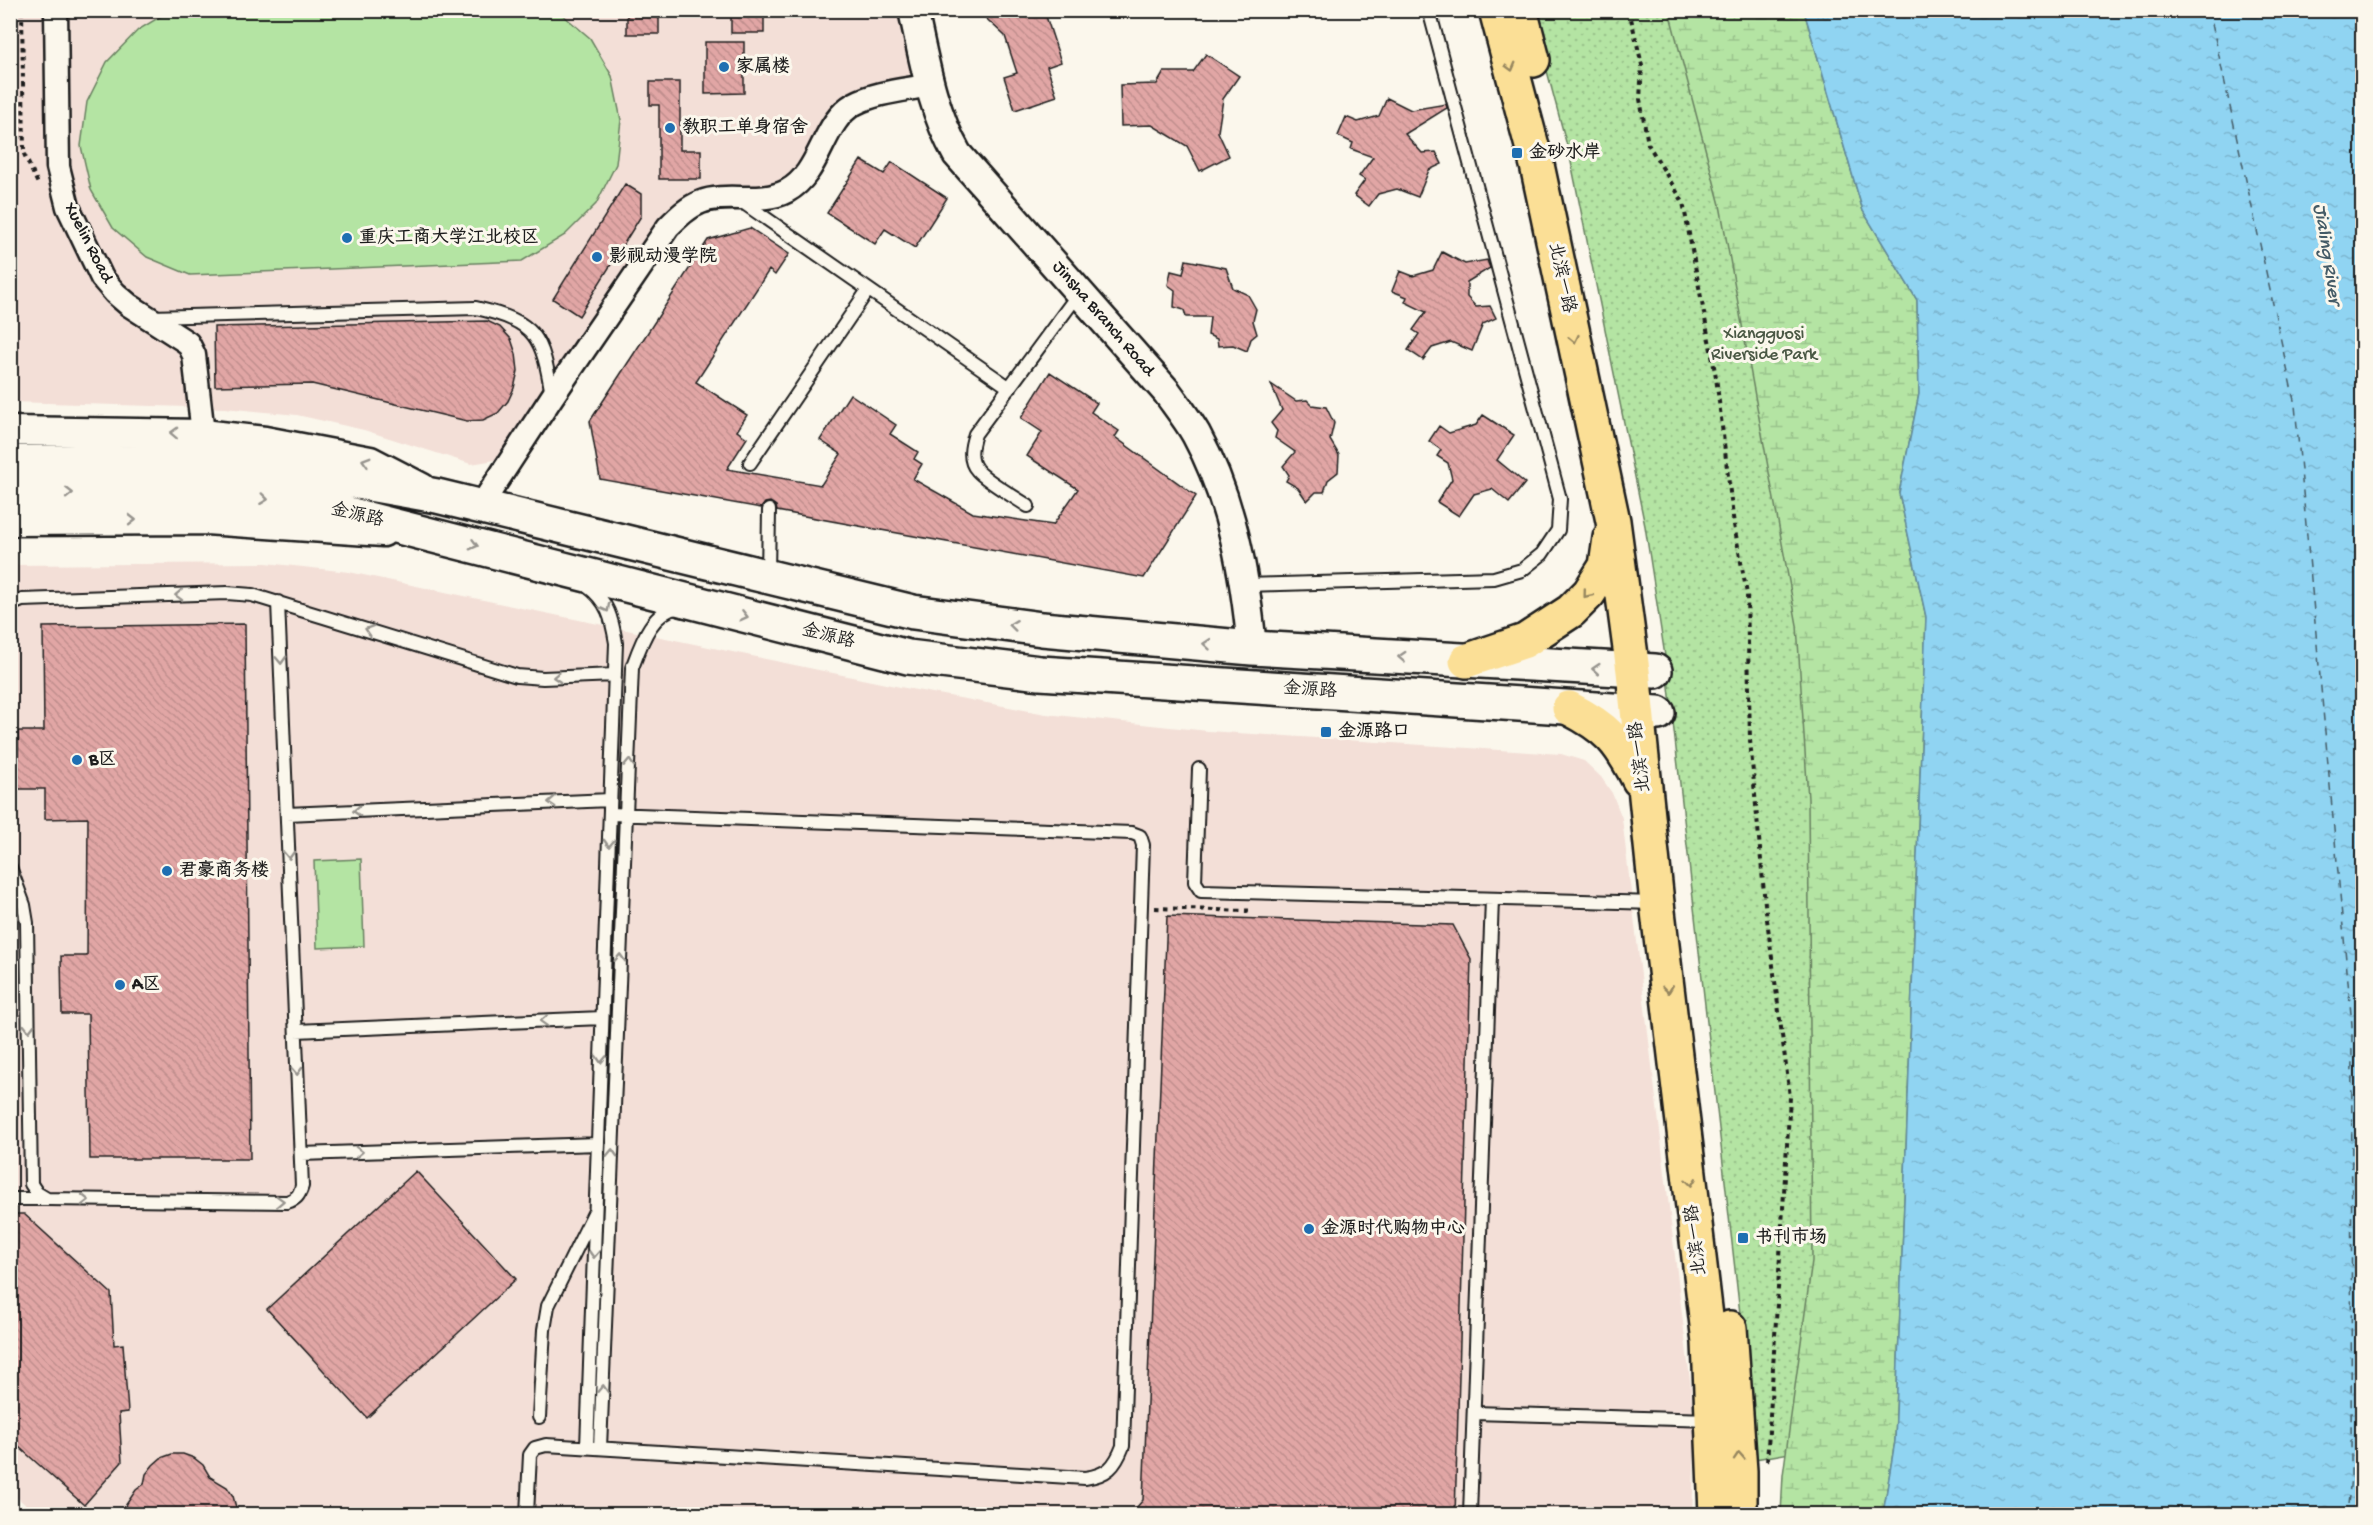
<svg xmlns="http://www.w3.org/2000/svg" width="2373" height="1525" viewBox="0 0 2373 1525" font-family="'Gochi Hand','LXGW WenKai TC',sans-serif">
<style>
.built{fill:#f3dfd7}
.grass{fill:url(#grass-dots);stroke:#688060;stroke-width:1.5}
.wetland{fill:url(#wetland-marsh);stroke:#688060;stroke-width:1.5}
.pitch{fill:#b4e4a3;stroke:#688060;stroke-width:1.5}
.water{fill:url(#water-ripples);stroke:#628a9c;stroke-width:1.5}
.lines{fill:none;stroke-linecap:round;stroke-linejoin:round}
.ferry{stroke:#455c67;stroke-width:1.5;stroke-dasharray:8 6;stroke-linecap:butt}
.building{fill:url(#building-back-hatch);stroke:#1c1c1c;stroke-width:1.5}
.service-casing{stroke:#1c1c1c;stroke-width:16}
.minor-casing{stroke:#1c1c1c;stroke-width:27}
.tertiary-casing{stroke:#1c1c1c;stroke-width:33}
.secondary-casing{stroke:#1c1c1c;stroke-width:38}
.primary-casing{stroke:#1c1c1c;stroke-width:38}
.path{stroke:#1c1c1c;stroke-width:4;stroke-dasharray:4.5 4.5;stroke-linecap:butt}
.service{stroke:#fbf7ec;stroke-width:12}
.minor{stroke:#fbf7ec;stroke-width:22}
.tertiary{stroke:#fbf7ec;stroke-width:28}
.secondary{stroke:#fbf7ec;stroke-width:33}
.primary{stroke:#fbdf96;stroke-width:33}
.oneway{stroke:#97875f}
.oneway2{stroke:#97948e}
.poi-dot{fill:#1f6fb2;stroke:#fbf7ec;stroke-width:2}
.labels{text-anchor:middle;dominant-baseline:central;stroke-width:6;stroke-linejoin:round;paint-order:stroke}
.poi-label{font-size:18px;font-weight:bold;fill:#1c1c1c;stroke:#fbf7ec;text-anchor:start}
.street-label{font-size:18px;fill:#1c1c1c;stroke:#fbf7ec}
.park-label{font-size:18px;fill:#4a5844;stroke:#fbf7ec}
.water-label{font-size:20px;font-style:italic;fill:#455c67;stroke:#fbf7ec}
</style>
<defs>
<pattern id="grass-dots" width="8" height="8" patternUnits="userSpaceOnUse" patternTransform="scale(1.5)"><rect width="8" height="8" fill="#b4e4a3"/><path d="M2 2h.1M6 6h.1" fill="none" stroke="#9ac38c" stroke-width="1.8" stroke-linecap="round"/></pattern>
<pattern id="wetland-marsh" width="20" height="14" patternUnits="userSpaceOnUse" patternTransform="scale(1.5)"><rect width="20" height="14" fill="#b4e4a3"/><path d="M1 5h8M5 5V1M11 12h8M15 12V8" fill="none" stroke="#9ac38c"/></pattern>
<pattern id="water-ripples" width="26" height="14" patternUnits="userSpaceOnUse" patternTransform="scale(1.5)"><rect width="26" height="14" fill="#90d4f2"/><path d="M2 4q2-2 4 0t4 0M15 11q2-2 4 0t4 0" fill="none" stroke="#7cb5cf"/></pattern>
<pattern id="building-back-hatch" width="6" height="6" patternUnits="userSpaceOnUse" patternTransform="scale(1.5)"><rect width="6" height="6" fill="#e1a6a5"/><path d="M-1 5l2 2M0 0l6 6M5-1l2 2" fill="none" stroke="#c08e8d"/></pattern>
</defs>
<rect width="100%" height="100%" fill="#fbf7ec"/>
<filter id="ink" filterUnits="userSpaceOnUse"><feTurbulence type="fractalNoise" baseFrequency=".0167" numOctaves="2"/><feDisplacementMap in="SourceGraphic" scale="12" xChannelSelector="R" yChannelSelector="G"/><feConvolveMatrix kernelMatrix="1 2 1 2 8 2 1 2 1" color-interpolation-filters="sRGB"/></filter>
<g filter="url(#ink)">
<path class="built" d="M11 11H899L914 78 849 96 800 169 782 181 763 188 706 187 676 203 654 227 495 460 471 464 364 430 297 415 224 408 11 402Z
M266 563 349 572 900 687 1046 714 1208 731 1561 754 1584 761 1601 777 1612 793 1622 818 1691 1388 1695 1445 1692 1514H36L11 1492V565Z"/>
<path class="grass" d="M1531 11H1801L1893 1435 1749 1460 1743 1340 1667 669 1645 526 1570 157Z"/>
<path class="wetland" d="M1669 11H1804L1863 211 1917 300 1919 394 1899 493 1926 617 1895 1441 1883 1514H1781L1783 1475 1812 1261 1808 799 1797 625 1720 205Z"/>
<path class="pitch" d="M171 10 558 11 590 38 612 76 621 120 616 164 596 204 565 235 522 261 190 275 147 257 113 228 91 190 81 146 87 102 107 62 138 30Z
M361 859 364 946 317 948 314 861Z"/>
<path class="water" d="M1804 11H2362V1514H1883L1895 1441 1926 617 1899 493 1919 394 1917 300 1863 211Z"/>
<g class="lines">
<path class="ferry" d="M2209 10 2295 405 2352 1025 2351 1477 2347 1514"/>
</g>
<path class="building" d="M627 10H659V34H627Z
M731 10H764V33H731Z
M977 10H1044L1061 62 1047 67 1057 96 1015 110 1004 77 1017 73 1005 36Z
M705 42H744V93L705 94Z
M1206 54 1239 76 1223 99 1218 132 1229 156 1200 171 1187 146 1152 125 1121 126 1120 85 1157 84 1164 72H1193Z
M650 82H680V150H701V179H659V105H650Z
M1387 98 1411 110 1446 104 1447 108 1405 134 1422 153 1436 152 1442 164 1429 170 1418 197 1397 189 1378 194 1369 206 1354 195 1365 180 1359 176 1373 157 1351 149 1353 143 1338 136 1346 117 1358 122 1379 116Z
M861 160 884 174 892 162 947 198 915 248 885 229 875 244 827 213Z
M625 184 641 194V216L579 316 553 299Z
M750 228 789 254 775 275 769 270 696 382 747 415 737 431 747 438 727 469 821 485 841 454 820 440 850 394 896 425 890 434 918 452 914 459 922 464 913 479 973 513 1053 525 1078 489 1027 456 1042 432 1021 418 1050 372 1097 403 1091 412 1119 431 1115 437 1196 496 1144 578 777 511 776 506 770 502 765 503 761 508 600 479 590 421 708 240Z
M1442 252 1465 264 1487 260 1490 268 1467 282V297L1476 307 1490 306 1496 318 1483 324 1472 351 1451 342 1432 348 1423 360 1408 350 1419 334 1413 330 1426 312 1405 302 1407 297 1392 291 1400 271 1413 276 1433 270Z
M1186 260 1226 268 1233 288 1248 295 1256 309 1253 321 1257 334 1251 339 1247 351 1233 345 1218 346 1217 339 1208 335 1210 317H1186L1184 310 1174 307 1175 290 1168 285 1171 271 1183 274Z
M487 321 500 327 511 339 516 354 518 371 514 388 508 401 498 413 483 420 467 421 312 384 215 386 214 327Z
M1271 384 1296 401 1307 400 1312 405 1326 407 1334 423 1330 440 1339 455 1338 472 1328 480 1324 492H1316L1307 501 1298 488 1286 481 1289 475 1283 466 1295 452 1275 438 1277 431 1271 423 1282 410Z
M1483 415 1514 435 1497 460 1525 483 1509 503 1492 489 1474 494 1459 516 1437 502 1452 479 1448 463 1437 456 1441 450 1429 441 1439 426 1449 433 1476 425Z
M245 624 250 1159H90L88 1014H62L61 956H87L88 818 45 819V789H18V731H44L43 627Z
M1167 916 1453 925 1471 959 1455 1515H1130L1143 1500Z
M416 1171 516 1279 367 1418 267 1309Z
M10 1214H24L111 1293 114 1345 123 1344 128 1412 119 1413 122 1462 84 1505 10 1439Z
M172 1454H183L194 1458 203 1465 210 1477 227 1487 233 1496 238 1515H119L136 1490 144 1484 146 1474 153 1465 161 1458Z"/>
<g class="lines">
<g class="service-casing">
<path id="service" d="M741 201 1010 388
M151 317 476 308C537 322 542 336 552 395
M750 463 868 290
M1028 506C1016 498 985 480 977 470 968 460 971 446 975 434L1079 293
M768 575 769 510
M1246 585 1494 578 1522 570 1542 554 1558 530 1560 499 1429 10
M10 605 22 600 227 593 252 595 517 676 543 678 615 675
M1199 769 1195 882 1201 891 1656 903
M287 814 610 800
M10 867 24 905 27 923 31 1184 37 1193 47 1199 287 1202C296 1199 299 1196 302 1186L278 602
M296 1031 602 1018
M301 1154 598 1144
M10 1199H45
M1474 1413 1710 1420
M539 1417 544 1330 548 1306 594 1213
M587 1447 616 643C612 619 608 601 587 586
M600 1448 632 668C641 644 651 611 679 607
M527 1514 530 1455 535 1448 546 1445 1085 1478C1107 1475 1115 1467 1123 1446L1143 845 1140 836 1132 833 610 814
M1470 1514 1492 899"/>
</g>
<g class="minor-casing">
<path id="minor" d="M56 10 58 167 68 207 102 278 115 293 129 305 188 343 194 355 203 434
M480 507 552 397 668 227C678 217 688 207 701 202 726 192 761 205 787 191 821 173 822 122 854 104 876 92 906 90 930 85"/>
</g>
<g class="tertiary-casing">
<path id="tertiary" d="M913 10C924 60 932 110 957 154L1167 392C1177 406 1188 420 1196 434 1232 500 1245 574 1252 648
M10 431 203 434 265 441 370 461 422 488
M10 521 206 520 383 532"/>
</g>
<g class="secondary-casing">
<path id="secondary" d="M10 462 214 463 318 475 437 496 913 612 1042 629 1252 648 1655 671
M10 493 208 492 313 505 908 657 1040 673 1658 713"/>
</g>
<g class="primary-casing">
<path id="primary" d="M1496 10 1537 165 1613 521 1633 671 1657 903 1709 1342 1716 1514
M1520 10 1533 60
M1466 661 1525 641 1571 611 1589 593 1606 566 1610 538
M1569 708C1608 728 1619 741 1639 780
M1730 1328 1740 1471V1514"/>
</g>
<path class="path" d="M22 10 24 154 39 186
M1629 10 1642 65 1640 99 1648 144 1683 202 1716 377 1734 525 1747 594 1750 740 1765 904 1790 1097 1767 1463
M1155 908 1247 911V905"/>
<use href="#service" class="service"/>
<use href="#minor" class="minor"/>
<use href="#tertiary" class="tertiary"/>
<use href="#secondary" class="secondary"/>
<use href="#primary" class="primary"/>
</g>
<defs><path id="oneway-chevron" d="M-2-3.5L2.5 0L-2 3.5" fill="none" stroke-width="1.6" stroke-linecap="round" stroke-linejoin="round" transform="scale(1.5)"/></defs>
<g class="oneway">
<use href="#oneway-chevron" transform="translate(1511 67) rotate(75)"/>
<use href="#oneway-chevron" transform="translate(1574 339) rotate(78)"/>
<use href="#oneway-chevron" transform="translate(1587 594) rotate(129)"/>
<use href="#oneway-chevron" transform="translate(1668 989) rotate(83)"/>
<use href="#oneway-chevron" transform="translate(1691 1182) rotate(83)"/>
<use href="#oneway-chevron" transform="translate(1739 1456) rotate(-94)"/>
</g>
<g class="oneway2">
<use href="#oneway-chevron" transform="translate(174 433) rotate(-178)"/>
<use href="#oneway-chevron" transform="translate(366 461) rotate(-164)"/>
<use href="#oneway-chevron" transform="translate(69 493)"/>
<use href="#oneway-chevron" transform="translate(264 499) rotate(7)"/>
<use href="#oneway-chevron" transform="translate(132 520)"/>
<use href="#oneway-chevron" transform="translate(474 545) rotate(15)"/>
<use href="#oneway-chevron" transform="translate(179 595) rotate(178)"/>
<use href="#oneway-chevron" transform="translate(606 608) rotate(61)"/>
<use href="#oneway-chevron" transform="translate(744 616) rotate(14)"/>
<use href="#oneway-chevron" transform="translate(1013 625) rotate(-173)"/>
<use href="#oneway-chevron" transform="translate(369 630) rotate(-163)"/>
<use href="#oneway-chevron" transform="translate(1207 644) rotate(-175)"/>
<use href="#oneway-chevron" transform="translate(1402 657) rotate(-177)"/>
<use href="#oneway-chevron" transform="translate(281 660) rotate(88)"/>
<use href="#oneway-chevron" transform="translate(1596 669) rotate(-176)"/>
<use href="#oneway-chevron" transform="translate(557 677) rotate(177)"/>
<use href="#oneway-chevron" transform="translate(629 763) rotate(-88)"/>
<use href="#oneway-chevron" transform="translate(552 802) rotate(177)"/>
<use href="#oneway-chevron" transform="translate(357 811) rotate(177)"/>
<use href="#oneway-chevron" transform="translate(609 843) rotate(92)"/>
<use href="#oneway-chevron" transform="translate(289 855) rotate(88)"/>
<use href="#oneway-chevron" transform="translate(620 958) rotate(-88)"/>
<use href="#oneway-chevron" transform="translate(544 1021) rotate(178)"/>
<use href="#oneway-chevron" transform="translate(29 1028) rotate(89)"/>
<use href="#oneway-chevron" transform="translate(601 1059) rotate(92)"/>
<use href="#oneway-chevron" transform="translate(297 1071) rotate(88)"/>
<use href="#oneway-chevron" transform="translate(359 1152) rotate(-2)"/>
<use href="#oneway-chevron" transform="translate(612 1153) rotate(-88)"/>
<use href="#oneway-chevron" transform="translate(85 1200) rotate(1)"/>
<use href="#oneway-chevron" transform="translate(280 1201) rotate(-2)"/>
<use href="#oneway-chevron" transform="translate(594 1254) rotate(92)"/>
<use href="#oneway-chevron" transform="translate(603 1389) rotate(-88)"/>
</g>
</g>
<g class="poi-dot">
<circle cx="724" cy="67" r="6"/>
<circle cx="670" cy="128" r="6"/>
<rect x="1511" y="147" width="12" height="12" rx="3"/>
<circle cx="347" cy="238" r="6"/>
<circle cx="597" cy="257" r="6"/>
<rect x="1320" y="726" width="12" height="12" rx="3"/>
<circle cx="77" cy="760" r="6"/>
<circle cx="167" cy="871" r="6"/>
<circle cx="120" cy="985" r="6"/>
<circle cx="1309" cy="1229" r="6"/>
<rect x="1737" y="1232" width="12" height="12" rx="3"/>
</g>
<g class="labels">
<g class="poi-label">
<text x="736" y="67">家属楼</text>
<text x="682" y="128">教职工单身宿舍</text>
<text x="1529" y="153">金砂水岸</text>
<text x="359" y="238">重庆工商大学江北校区</text>
<text x="609" y="257">影视动漫学院</text>
<text x="1338" y="732">金源路口</text>
<text x="89" y="760">B区</text>
<text x="179" y="871">君豪商务楼</text>
<text x="132" y="985">A区</text>
<text x="1321" y="1229">金源时代购物中心</text>
<text x="1755" y="1238">书刊市场</text>
</g>
<g class="street-label">
<text transform="translate(88 243) rotate(63)">Xuelin Road</text>
<text transform="translate(1561 278) rotate(78)">北滨一路</text>
<text transform="translate(1103 319) rotate(49)">Jinsha Branch Road</text>
<text transform="translate(357 516) rotate(13)">金源路</text>
<text transform="translate(828 637) rotate(14)">金源路</text>
<text transform="translate(1310 691) rotate(4)">金源路</text>
<text transform="translate(1641 757) rotate(-97)">北滨一路</text>
<text transform="translate(1697 1240) rotate(-97)">北滨一路</text>
</g>
<g class="park-label">
<text x="1764" y="334">Xiangguosi<tspan x="1764" dy="21">Riverside Park</tspan></text>
</g>
<g class="water-label">
<text transform="translate(2326 254) rotate(81)">Jialing River</text>
</g>
</g>
<rect width="2373" height="1525" fill="none" stroke="#fbf7ec" stroke-width="36"/>
<rect x="18" y="18" width="2337" height="1489" fill="none" stroke="#1c1c1c" stroke-width="2" filter="url(#ink)"/>
</svg>
